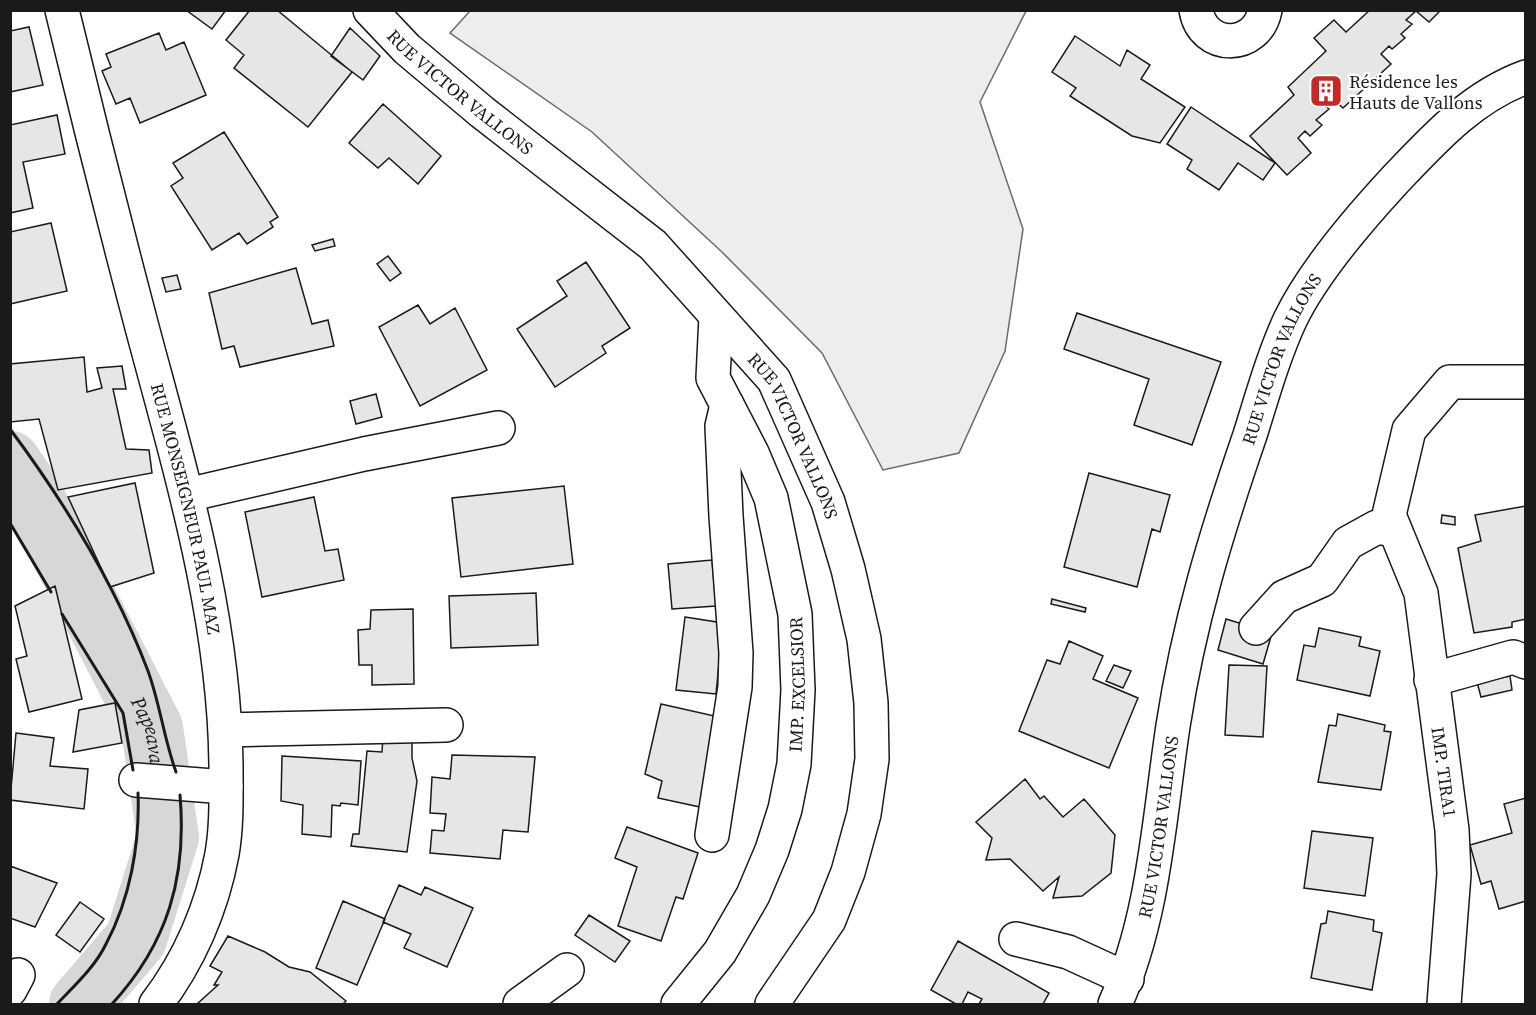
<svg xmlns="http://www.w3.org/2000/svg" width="1536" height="1015" viewBox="0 0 1536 1015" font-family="'Source Serif 4',serif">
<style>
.built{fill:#ededed;stroke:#6a6a6a;stroke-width:1.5}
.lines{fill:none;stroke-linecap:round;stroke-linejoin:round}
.river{stroke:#d7d7d7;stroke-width:62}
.building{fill:#e6e6e6;stroke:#1a1a1a;stroke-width:1.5}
.minor-casing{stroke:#1a1a1a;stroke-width:36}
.major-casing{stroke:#1a1a1a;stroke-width:36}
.minor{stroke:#fff;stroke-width:33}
.major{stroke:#fff;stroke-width:33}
.wall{stroke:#1a1a1a;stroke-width:3}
.labels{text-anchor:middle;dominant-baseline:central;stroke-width:4.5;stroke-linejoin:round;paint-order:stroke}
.poi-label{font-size:18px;fill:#1a1a1a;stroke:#fff;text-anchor:start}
.street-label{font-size:18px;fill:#1a1a1a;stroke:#fff}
.water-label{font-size:20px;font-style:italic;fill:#1a1a1a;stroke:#fff}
</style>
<rect width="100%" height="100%" fill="#fff"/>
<path class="built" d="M470 11H1026L980 102 1023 229 1005 351 959 453 883 470 822 353 722 252 592 132 450 33Z"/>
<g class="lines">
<path class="river" id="s1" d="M10 462 32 495 152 728 168 837 136 939 80 1004"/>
</g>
<path class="building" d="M186 10H226L212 29Z
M250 10H277L352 72 308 127 234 68 244 55 226 40Z
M1370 10H1441L1429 22 1416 11 1406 20 1412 24 1401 34 1405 38 1392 49 1389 46 1381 54 1391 64 1343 108 1333 99 1324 105 1329 109 1316 120 1322 125 1310 136 1305 131 1298 138 1311 153 1287 175 1250 136 1294 95 1288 87 1326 51 1314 38 1334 20 1346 32Z
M29 27 43 85 10 92V31Z
M350 28 380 56 363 80 331 56Z
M159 33 166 50 184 42 206 95 140 123 130 98 116 104 102 71 111 67 106 54Z
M1075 36 1120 66 1127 50 1150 65 1141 79 1185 107 1160 143 1132 136 1070 96 1076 88 1052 72Z
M383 104 441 156 418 184 389 158 378 168 349 143Z
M1191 107 1275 163 1263 180 1238 163 1219 190 1187 169 1192 160 1167 144Z
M57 115 65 154 23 162 33 208 10 213V125Z
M224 132 278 217 270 222 273 227 247 244 239 233 212 250 171 186 183 178 173 163Z
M51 223 67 291 10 304V232Z
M333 239 335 246 315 251 312 245Z
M388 256 401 273 390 281 377 264Z
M586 262 630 328 602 346 606 353 555 387 517 329 567 296 557 281Z
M296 268 312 324 328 320 334 346 240 367 234 346 222 349 209 293Z
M177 275 181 289 166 292 162 278Z
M418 305 430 324 455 308 487 370 420 406 379 327Z
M1077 313 1221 362 1192 445 1134 425 1149 379 1064 349Z
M84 357 87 392 102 388 97 368 122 366 126 389H113L126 449 149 450 152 473 58 490 39 419 10 422V364Z
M376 394 382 417 356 424 350 401Z
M1089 473 1170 495 1160 532 1152 529 1137 587 1064 567Z
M135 483 154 573 110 587 68 497Z
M564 486 573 564 461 577 452 498Z
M314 497 325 551 338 549 344 580 262 597 245 512Z
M1526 506V619L1512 622V627L1474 633 1458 548 1481 541 1475 515Z
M1442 515 1455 517V525L1441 523Z
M712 560 716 606 672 609 668 564Z
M55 586 82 699 29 712 16 659 27 656 15 606Z
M536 593 538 645 451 648 449 596Z
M1052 599 1086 608 1085 612 1051 604Z
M413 609 414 684 372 685V665H359L358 630 370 629 371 610Z
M685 617 723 623 716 694 676 690Z
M1226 619 1272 633 1263 664 1218 650Z
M1319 628 1361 637 1359 646 1380 651 1370 696 1297 680 1304 645 1315 647Z
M1069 641 1103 656 1093 679 1138 698 1109 768 1019 731 1047 660 1060 664Z
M1114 665 1131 671 1123 688 1106 681Z
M1229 665 1267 666 1263 737 1225 735Z
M1510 676 1512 690 1481 697 1477 682Z
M115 703 122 743 73 752 79 710Z
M661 704 719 717 700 807 658 798 662 781 645 774Z
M1338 714 1385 725 1384 731 1391 732 1381 790 1318 782 1329 725 1336 726Z
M16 733 54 738 50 766 88 769 84 809 10 800Z
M383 735 412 736V758L417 781 407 852 351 846 353 834H359L367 751 382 752Z
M452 755 535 757 528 832 503 830 500 859 430 853 432 830 444 831 446 814 430 813 432 777 450 779Z
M282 756 361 761 358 805 341 803 340 806 332 805 331 837 302 834 303 805 281 801Z
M1025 779 1040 799 1044 796 1063 817 1084 799 1115 835 1111 873 1082 896 1053 898 1059 877 1043 891 1010 859 986 860 992 838 976 822Z
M1526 798V901L1499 909 1491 881 1481 884 1470 845 1512 833 1504 804Z
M627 827 698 853 683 899 676 897 661 941 618 926 637 867 615 858Z
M1312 831 1373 838 1365 896 1304 888Z
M10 866 57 883 35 927 10 918Z
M399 885 421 895 425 887 473 908 447 967 404 948 411 934 383 922Z
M343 901 385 919 357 985 316 968Z
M80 902 104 919 80 952 56 935Z
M1328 911 1374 920 1373 931 1382 933 1372 990 1311 978 1321 924 1326 923Z
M589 915 630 941 615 962 575 935Z
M228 936 265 952 289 967 310 972 346 1001 343 1004H197L218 985H214L222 972 210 966Z
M958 941 1049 993 1043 1004H979L982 999 968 992 962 1004H956L931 990Z"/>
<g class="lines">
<g class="minor-casing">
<g id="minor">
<path id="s2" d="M370 10 407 49 482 112 653 245 774 380 828 502 848 569 864 639 871 703 872 759 864 814 848 872 829 920 772 1004"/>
<path d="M1196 10C1203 51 1257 51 1265 10"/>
<path d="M187 495 364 454 498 428"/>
<path d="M1256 628 1284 597 1322 580 1348 543 1377 527 1394 530"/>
<path d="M1431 680 1513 657 1526 662"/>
<path d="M226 730 446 725"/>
<path d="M136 780 226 787"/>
<path d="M712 835 735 687 736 653 726 516 722 426 727 405"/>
<path d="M1016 939 1068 952 1127 979"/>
<path d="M10 990 18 975"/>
<path d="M520 1004 567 970"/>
<path id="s3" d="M678 1004 720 952 753 895 772 850 785 809 794 764 798 690 795 614 771 498 752 453 713 378 716 316"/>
<path id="s4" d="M1115 1004C1154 918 1159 819 1173 726 1189 622 1216 534 1250 435 1262 397 1273 357 1290 320 1313 272 1358 220 1394 181 1433 140 1471 97 1526 77"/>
<path d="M1444 1004 1454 874 1452 830 1421 593 1389 515 1409 430 1450 382H1526"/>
</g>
</g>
<g class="major-casing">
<g id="major">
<path id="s5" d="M62 10C88 118 115 225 143 331 181 473 225 619 226 767 226 796 227 825 222 854 212 908 189 961 156 1004"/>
</g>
</g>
<use href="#minor" class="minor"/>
<use href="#major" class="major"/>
<path class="wall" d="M10 429C65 503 115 584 148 671 160 704 164 739 176 772
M10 523 51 592
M62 614 123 713 133 770
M57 1004C74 986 95 967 106 944 130 899 140 844 138 793
M112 1004C168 943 187 877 180 795"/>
</g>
<defs>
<g id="building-square" transform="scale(1.725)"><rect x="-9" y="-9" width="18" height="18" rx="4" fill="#c62828" stroke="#fff"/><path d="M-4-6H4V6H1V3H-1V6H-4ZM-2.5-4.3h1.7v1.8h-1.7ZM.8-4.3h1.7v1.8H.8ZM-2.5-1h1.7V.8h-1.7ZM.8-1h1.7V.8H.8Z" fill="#fff"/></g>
</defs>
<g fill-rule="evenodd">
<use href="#building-square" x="1326" y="91"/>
</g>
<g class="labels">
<g class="poi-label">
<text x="1349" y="81">Résidence les<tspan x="1349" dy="21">Hauts de Vallons</tspan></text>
</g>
<g class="street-label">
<text stroke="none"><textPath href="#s2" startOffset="122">RUE VICTOR VALLONS</textPath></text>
<text stroke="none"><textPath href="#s4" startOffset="669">RUE VICTOR VALLONS</textPath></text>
<text stroke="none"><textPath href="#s2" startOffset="608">RUE VICTOR VALLONS</textPath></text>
<text stroke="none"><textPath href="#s5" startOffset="514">RUE MONSEIGNEUR PAUL MAZ</textPath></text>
<text stroke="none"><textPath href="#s3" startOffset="350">IMP. EXCELSIOR</textPath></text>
<text transform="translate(1444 772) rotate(82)">IMP. TIRA1</text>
<text stroke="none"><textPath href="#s4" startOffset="183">RUE VICTOR VALLONS</textPath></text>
</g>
<g class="water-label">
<text stroke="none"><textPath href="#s1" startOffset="303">Papeava</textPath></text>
</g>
</g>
<rect width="1536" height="1015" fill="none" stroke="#1a1a1a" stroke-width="24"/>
</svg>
